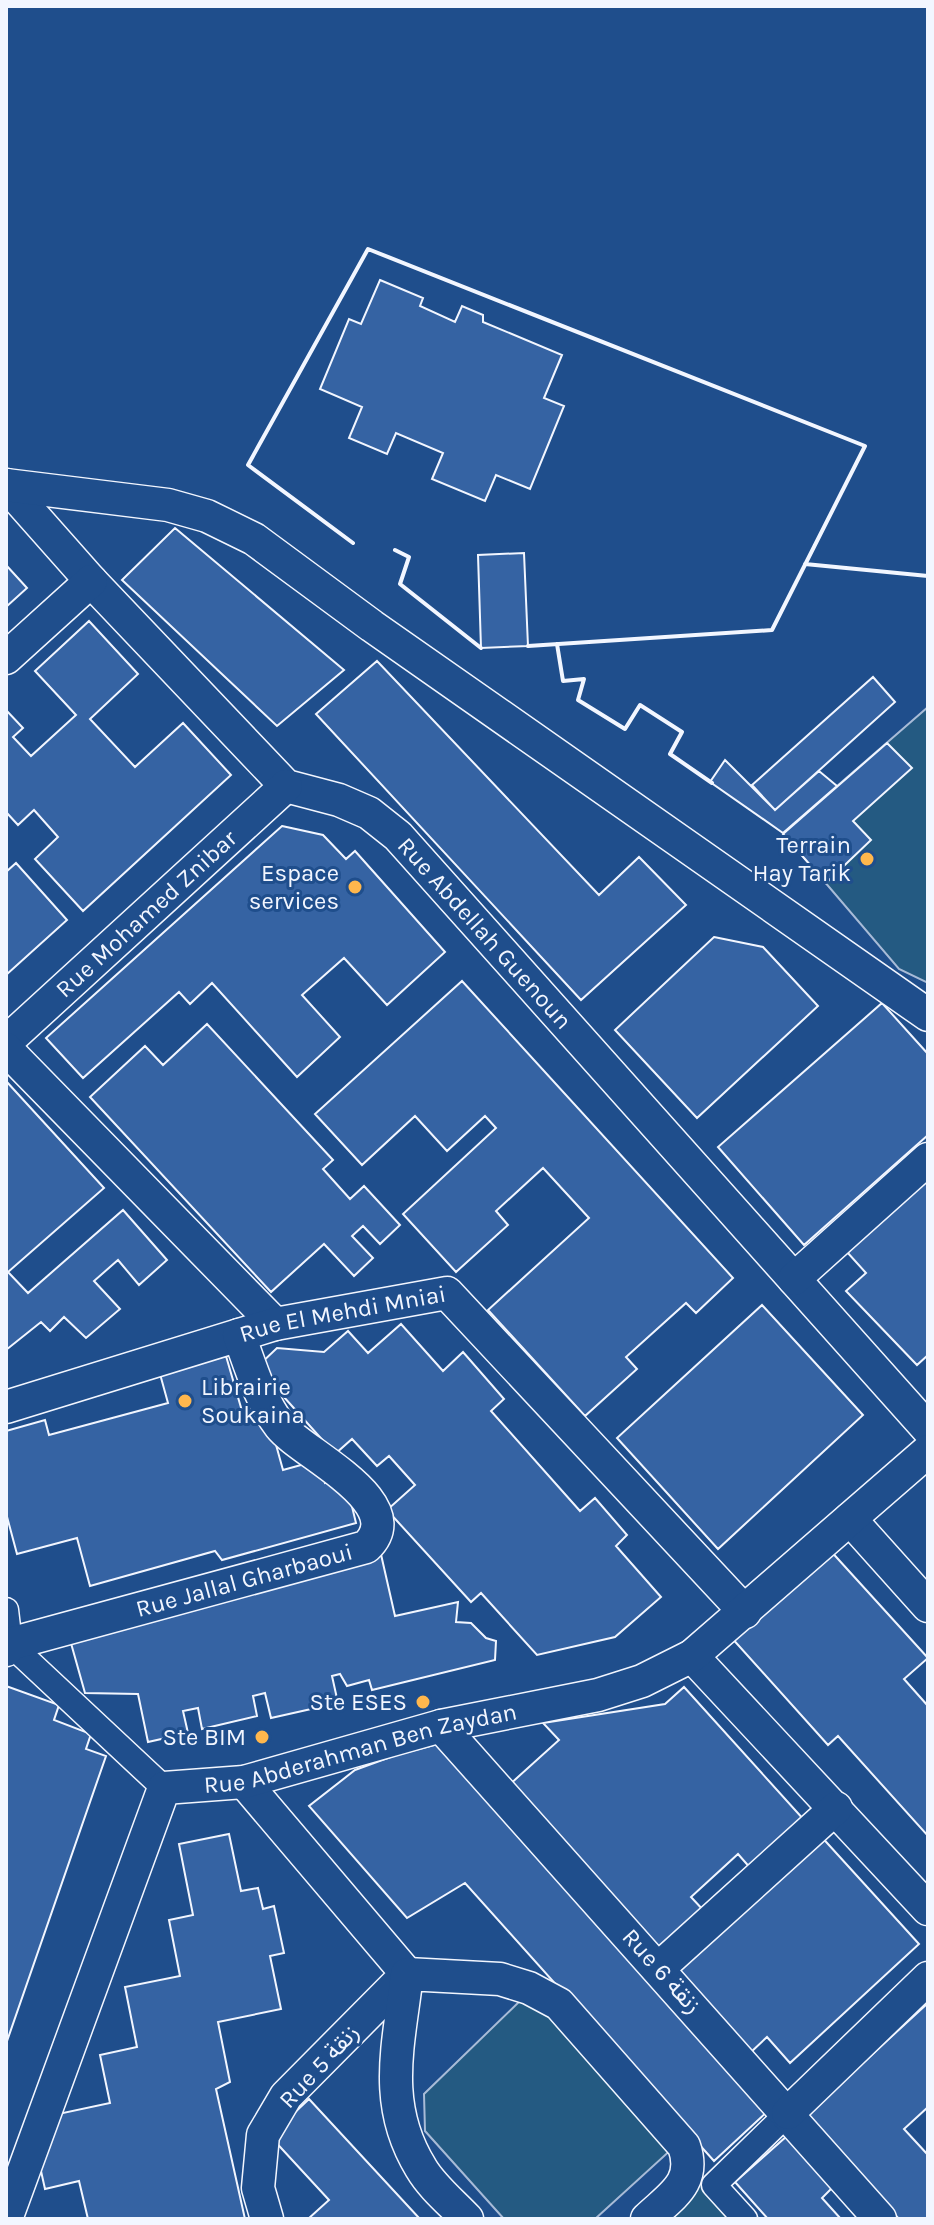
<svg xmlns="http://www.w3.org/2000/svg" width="934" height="2225" viewBox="0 0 934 2225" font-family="Karla,'Noto Sans Arabic',sans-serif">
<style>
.green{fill:#245a82;stroke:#a8bbd7;stroke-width:2}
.building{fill:#3563a3;stroke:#f2f6ff;stroke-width:2}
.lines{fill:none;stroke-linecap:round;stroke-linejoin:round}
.pedestrian-casing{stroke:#f2f6ff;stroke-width:27}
.minor-casing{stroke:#f2f6ff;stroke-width:35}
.pedestrian{stroke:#1f4e8c;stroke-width:24}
.minor{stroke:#1f4e8c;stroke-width:32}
.wall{stroke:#f2f6ff;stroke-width:4}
.poi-dot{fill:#ffb74d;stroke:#1f4e8c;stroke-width:3}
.labels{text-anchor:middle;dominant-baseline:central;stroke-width:6;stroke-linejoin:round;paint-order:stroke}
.poi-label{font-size:24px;fill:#f2f6ff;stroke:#1f4e8c;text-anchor:end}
.street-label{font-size:24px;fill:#f2f6ff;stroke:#1f4e8c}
</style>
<rect width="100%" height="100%" fill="#1f4e8c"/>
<path class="green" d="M928 707V983L899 969 783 833Z
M523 1998H540L674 2147 595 2219H504L425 2131 424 2094Z
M696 2178 731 2219H672Z"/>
<path class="building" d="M380 280 423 298 420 306 455 322 462 306 483 315V322L562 355 544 398 564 406 530 489 496 475 485 501 432 479 443 453 396 433 387 454 349 438 362 407 320 389 349 319 361 324Z
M175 528 344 670 277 726 122 580Z
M524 553 528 646 481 648 478 555Z
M6 565 27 588 6 607Z
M89 621 138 674 90 719 135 767 183 723 231 775 83 911 35 859 58 837 34 810 18 825 6 812V710L23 728 13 737 31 756 76 715 35 671Z
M377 661 599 895 639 857 686 905 581 1000 316 714Z
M873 677 895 702 775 810 752 785Z
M887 743 912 768 853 821 871 840 826 883 783 834Z
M725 760 775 810 819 771 837 786 783 833 710 782Z
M282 826 323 835 346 859 355 851 445 952 387 1005 344 958 302 995 340 1037 297 1077 212 983 190 1004 179 992 83 1078 46 1038Z
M16 863 67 920 6 975V872Z
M714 937 763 947 818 1006 697 1118 615 1030Z
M462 981 733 1278 696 1313 686 1303 626 1357 637 1369 585 1416 488 1310 589 1218 543 1168 496 1211 508 1225 456 1272 403 1214 496 1128 485 1116 447 1151 415 1116 362 1165 315 1114Z
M882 1003 928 1054V1135L804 1245 718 1147Z
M207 1024 333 1160 323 1169 350 1199 364 1186 400 1225 380 1244 363 1226 352 1236 373 1258 354 1276 324 1244 271 1292 90 1097 145 1046 163 1065Z
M6 1081 104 1188 8 1272 28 1293 123 1210 167 1260 139 1285 118 1260 94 1281 120 1309 86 1338 64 1317 50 1331 41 1322 6 1350Z
M928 1174V1355L917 1365 846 1291 866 1273 847 1252Z
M762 1305 863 1415 718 1549 617 1438Z
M401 1324 443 1371 463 1352 504 1399 491 1411 580 1511 595 1498 627 1535 616 1546 661 1597 615 1637 537 1655 481 1593 471 1602 387 1510 415 1485 389 1456 377 1466 352 1439 335 1454 257 1367 277 1348 324 1352 348 1331 368 1353Z
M226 1356 242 1411 265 1405 283 1470 319 1460 325 1483 345 1478 356 1523 222 1560 215 1551 90 1586 77 1538 17 1554 6 1513V1431L45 1420 49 1435 168 1403 160 1374Z
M828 1548 928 1658 904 1679 928 1706V1836L838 1736 828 1745 730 1636Z
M380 1550 395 1616 458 1602 456 1622 471 1623 486 1638 496 1641 495 1660 372 1690 369 1680 347 1686 340 1674 332 1676 338 1703 271 1718 265 1693 253 1696 257 1716 202 1729 198 1708 183 1711 188 1733 148 1742 138 1694 85 1693 67 1629Z
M6 1686 59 1705 54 1720 91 1734 86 1749 106 1756 6 2044Z
M684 1687 805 1821 752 1870 738 1854 691 1897 705 1912 659 1953 508 1786 559 1740 543 1723 665 1704Z
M438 1744 769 2110 714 2161 465 1883 407 1918 309 1806 355 1770 396 1755Z
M818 1833 919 1944 790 2063 767 2037 750 2053 671 1967Z
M229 1834 241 1891 258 1888 263 1909 274 1906 284 1953 270 1956 281 2009 218 2022 230 2082 216 2089 245 2219H88L79 2181 45 2189 39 2162 58 2114 110 2103 100 2055 137 2047 125 1987 180 1976 169 1920 193 1915 179 1844Z
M928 2003V2107L904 2129 928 2155V2219H899L805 2116Z
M309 2099 420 2219H308L329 2200 270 2136Z
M787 2136 833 2187 822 2198 841 2219H768L735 2182Z"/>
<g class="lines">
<g class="pedestrian-casing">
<path id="pedestrian" d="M6 1610 10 1644 164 1788
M745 2219 714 2185 788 2113"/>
</g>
<g class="minor-casing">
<g id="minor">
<path id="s1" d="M6 485 91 581 286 786 339 800 369 813 398 836 928 1429"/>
<path d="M6 485 168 505 207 516 254 539 372 626 928 1015"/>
<path d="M6 658 91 581"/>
<path id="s2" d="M6 1042 286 786"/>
<path d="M6 1049 275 1324"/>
<path d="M794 1279 928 1159"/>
<path id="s3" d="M6 1407 275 1324 447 1293 745 1612"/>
<path d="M850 1519 928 1606"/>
<path id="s4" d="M6 1650 10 1644 366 1547C413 1503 301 1453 280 1426 260 1400 250 1365 239 1335"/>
<path d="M692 1656 928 1909"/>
<path d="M441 1726 880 2219"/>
<path d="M244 1782 407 1974 286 2096 263 2135 258 2188 267 2219"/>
<path d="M659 1968 836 1808"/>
<path d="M788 2113 928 1978"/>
<path id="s5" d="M6 2219 164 1788 244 1782 441 1726 598 1695 642 1681 692 1656 928 1451"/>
<path d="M467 2219C452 2203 432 2187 421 2168 381 2103 399 2044 407 1974L500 1979 529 1988 559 2004 684 2146C697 2183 671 2196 647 2219"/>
</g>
</g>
<use href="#pedestrian" class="pedestrian"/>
<use href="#minor" class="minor"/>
<path class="wall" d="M353 543 248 465 368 249 865 446 772 630 528 646
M395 550 409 557 400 584 481 648
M805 564 928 576
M557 644 563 681 584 679 578 700 625 729 640 705 682 732 670 754 712 783"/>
</g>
<g class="poi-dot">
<circle cx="867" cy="859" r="8"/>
<circle cx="355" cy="887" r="8"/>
<circle cx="185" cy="1401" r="8"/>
<circle cx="423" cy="1702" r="8"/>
<circle cx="262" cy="1737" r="8"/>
</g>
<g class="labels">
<g class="poi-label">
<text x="851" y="845">Terrain<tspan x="851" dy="28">Hay Tarik</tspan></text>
<text x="339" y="873">Espace<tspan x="339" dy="28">services</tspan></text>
<text x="201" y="1387" text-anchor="start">Librairie<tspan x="201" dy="28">Soukaina</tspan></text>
<text x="407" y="1702">Ste ESES</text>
<text x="246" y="1737">Ste BIM</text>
</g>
<g class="street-label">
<text stroke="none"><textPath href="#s2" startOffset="190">Rue Mohamed Znibar</textPath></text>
<text stroke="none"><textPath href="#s1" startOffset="666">Rue Abdellah Guenoun</textPath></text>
<text stroke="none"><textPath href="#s3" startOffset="350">Rue El Mehdi Mniai</textPath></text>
<text stroke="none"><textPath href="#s4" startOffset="250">Rue Jallal Gharbaoui</textPath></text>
<text stroke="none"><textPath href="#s5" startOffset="660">Rue Abderahman Ben Zaydan</textPath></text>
<text transform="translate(662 1971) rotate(48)">Rue 6 زنقة</text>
<text transform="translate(319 2066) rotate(-47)">Rue 5 زنقة</text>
</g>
</g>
<rect width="934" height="2225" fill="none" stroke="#f2f6ff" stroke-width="16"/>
</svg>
